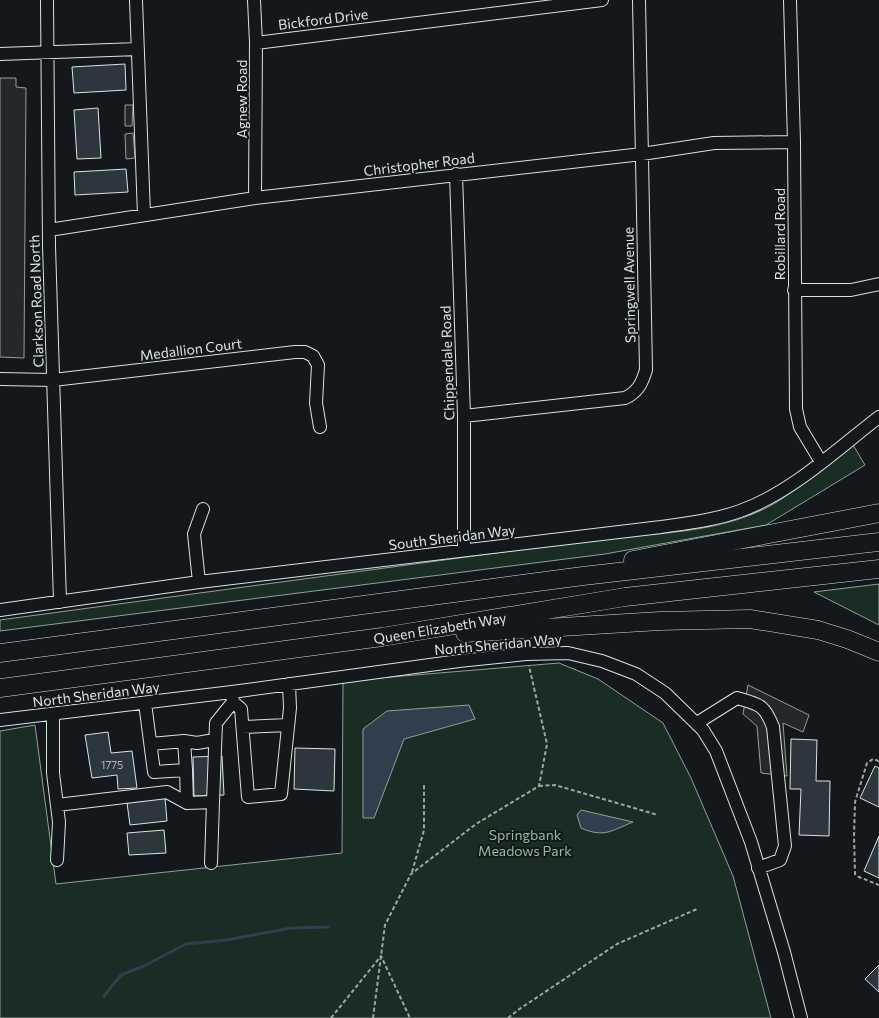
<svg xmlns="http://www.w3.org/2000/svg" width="879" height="1018" viewBox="0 0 879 1018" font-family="Commissioner,sans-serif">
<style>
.green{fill:#1a2d24;stroke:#939e99}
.parking{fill:#24282b;stroke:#939e99}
.water{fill:#2f3f4d;stroke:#939e99}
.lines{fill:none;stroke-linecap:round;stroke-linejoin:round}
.stream{stroke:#2f3f4d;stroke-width:3}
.building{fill:#2c363c;stroke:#d8e6dc}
.minor-casing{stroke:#d8e6dc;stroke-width:14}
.highway-casing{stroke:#d8e6dc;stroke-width:19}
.path{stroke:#9da8a2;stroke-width:2;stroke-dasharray:4 2.5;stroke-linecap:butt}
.minor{stroke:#14181c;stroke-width:12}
.highway{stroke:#14181c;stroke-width:18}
.labels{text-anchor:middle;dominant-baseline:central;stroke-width:4;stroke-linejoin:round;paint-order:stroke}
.number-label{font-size:11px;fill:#adbab4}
.street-label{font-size:14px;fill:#d8e6dc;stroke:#14181c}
.park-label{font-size:14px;fill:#8ac095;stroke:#14181c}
</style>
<rect width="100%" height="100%" fill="#14181c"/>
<path class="green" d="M853 445 865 465 766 525 605 554 0 631V620L607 538C664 533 727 532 777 502 804 485 828 465 853 445Z
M879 584V625L814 592Z
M559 663 598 679 663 723 691 778 733 876 771 1018H0V731L35 725 56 884 342 853 343 681Z"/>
<path class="parking" d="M0 78H16V87L26 88 24 358 0 357Z
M125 105H133L132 126H125Z
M133 133 135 158 126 159 125 134Z
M748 685 809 715 803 732 783 723 787 776 761 773 757 726 743 714Z"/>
<path class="water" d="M469 705 475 719 404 739 374 818H363V729L387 711Z
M581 810 633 822C611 831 604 838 581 828L577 815Z"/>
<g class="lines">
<path class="stream" d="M104 996 121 975 144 966 186 944 226 940 291 928 328 927"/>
</g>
<path class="building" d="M125 64 126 90 74 93 72 67Z
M98 108 101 158 77 159 74 110Z
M126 169 128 192 75 195 74 172Z
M108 732 111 753 132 751 137 788 118 789 117 775 92 778 85 735Z
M791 739 817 740 816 781H830L829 836 799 835 801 789H790Z
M295 748 335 749 334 791 294 789Z
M222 756 224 795 194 796 193 757Z
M875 766 879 768V807L860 798Z
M165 798 167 821 130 825 127 803Z
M164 830 166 853 129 855 127 833Z
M879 836V878L864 871Z
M879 965V992L865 979Z"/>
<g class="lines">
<g class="minor-casing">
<path id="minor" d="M47 0 49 246 60 602
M136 0 144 215
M254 0 256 43 255 198
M790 0 794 142 796 409 800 427 821 462
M256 43 602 0
M0 54 138 49
M456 174 464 416V550
M49 230 255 198 642 154 714 143 794 142
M794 290H851L879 284
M0 379 53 380 295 352H305L313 356 318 365 316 403 320 427
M464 416 625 398C638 392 642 383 646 370L639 0
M199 582 194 534 203 509
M0 610 199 582 661 527C688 523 715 520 740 511 791 493 836 450 879 417
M232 695 233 702 241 709 248 797 281 794 290 708 289 684
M145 703 154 772 186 770 187 803 213 802 216 723 233 702
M53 715V773L59 822 57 860
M0 720 232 692 459 661 526 654 568 653 602 661 636 674 665 693 703 730 716 751 751 842 784 952 801 1018
M697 723 737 698C760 705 764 704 773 727L785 846 780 860 758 868
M243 727 288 725
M184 741 186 770
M151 744 184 741 197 743 214 740
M57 805 167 792 187 803
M211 863 213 802"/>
</g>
<g class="highway-casing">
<g id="highway">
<path d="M633 560 879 513"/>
<path d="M465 633 660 621 750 619 818 630 847 639 879 652"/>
<path d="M0 653 583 576 879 542"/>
<path id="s1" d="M0 688 382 637 625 597 879 569"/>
</g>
</g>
<path class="path" d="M879 761 873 759 867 763 855 802 854 836 855 874 859 877 879 885
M539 786 555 785 658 815
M412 872 424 830V783
M331 1018 381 956 410 1018
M373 1018 385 925 411 874 476 824 539 786 547 744 529 666
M508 1018 518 1010 617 944 697 909"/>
<use href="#minor" class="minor"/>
<use href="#highway" class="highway"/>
</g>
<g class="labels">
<g class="number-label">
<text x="112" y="764">1775</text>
</g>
<g class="street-label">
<text transform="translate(323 19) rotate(-7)">Bickford Drive</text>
<text transform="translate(241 99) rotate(-90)">Agnew Road</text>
<text transform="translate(419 164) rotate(-7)">Christopher Road</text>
<text transform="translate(779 234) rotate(-90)">Robillard Road</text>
<text transform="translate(629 285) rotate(-91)">Springwell Avenue</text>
<text transform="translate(36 301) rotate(-92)">Clarkson Road North</text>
<text transform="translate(191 349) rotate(-7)">Medallion Court</text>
<text transform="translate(447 363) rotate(-92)">Chippendale Road</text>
<text transform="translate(452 537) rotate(-7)">South Sheridan Way</text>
<text stroke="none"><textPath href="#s1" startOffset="444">Queen Elizabeth Way</textPath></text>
<text transform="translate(498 644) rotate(-5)">North Sheridan Way</text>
<text transform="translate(96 694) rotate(-7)">North Sheridan Way</text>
</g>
<g class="park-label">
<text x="525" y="834">Springbank<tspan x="525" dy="16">Meadows Park</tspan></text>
</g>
</g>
</svg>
